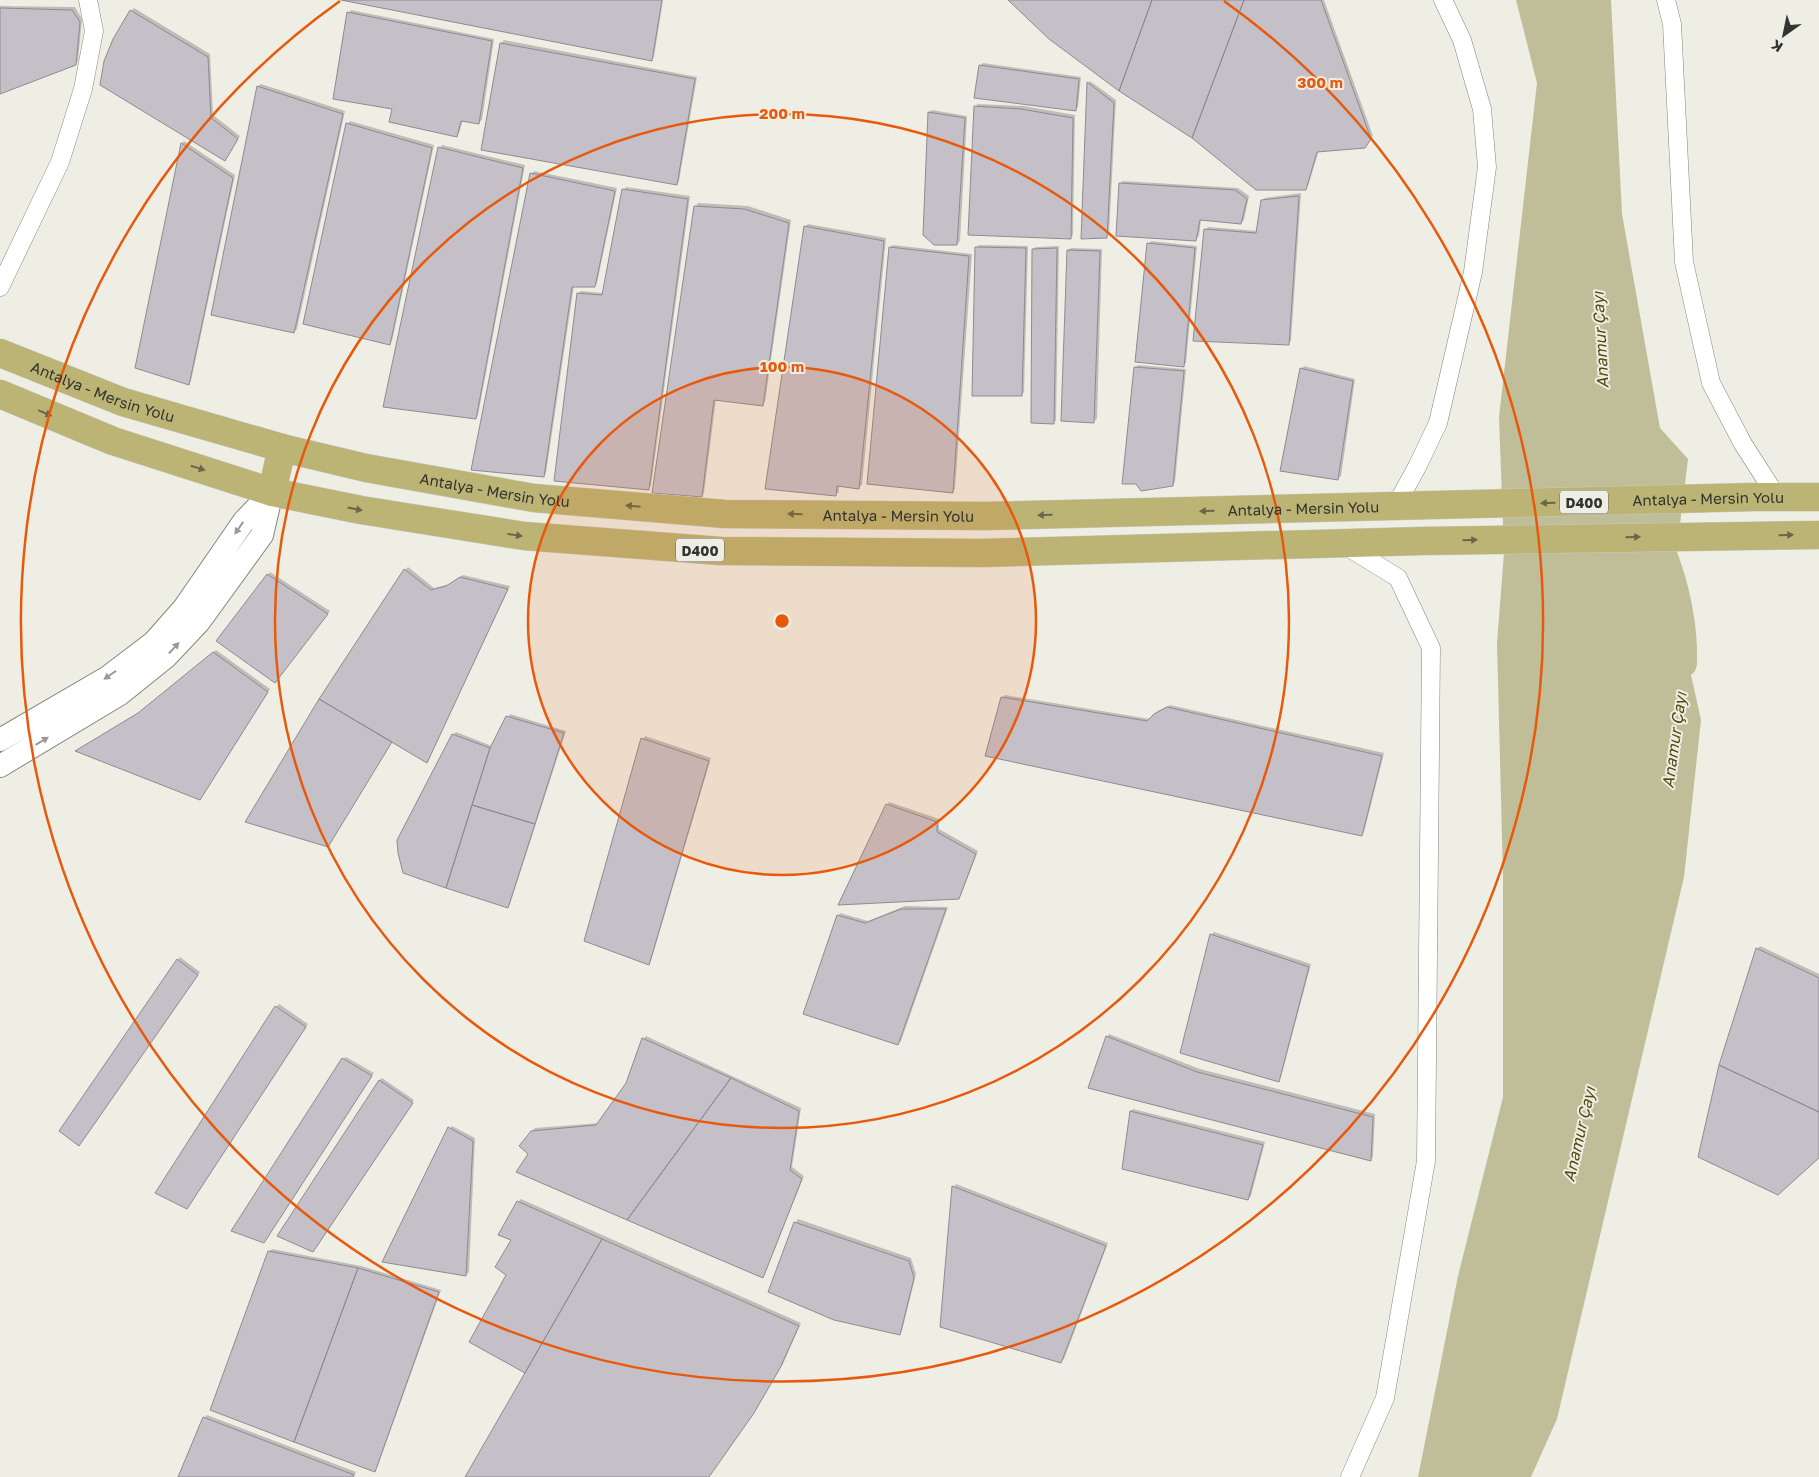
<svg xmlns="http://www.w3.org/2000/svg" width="1819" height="1477" viewBox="0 0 1819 1477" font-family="'Golos Text',sans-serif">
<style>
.water{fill:#c0bd99}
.shadow{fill:#0003}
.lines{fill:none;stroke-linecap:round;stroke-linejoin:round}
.river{stroke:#c0bd99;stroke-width:30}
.building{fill:#c5c0c8;stroke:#8f8a92}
.minor-casing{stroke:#86857d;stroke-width:19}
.tertiary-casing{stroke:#86857d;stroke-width:24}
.trunk-casing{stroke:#cacac9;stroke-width:29}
.minor{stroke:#fff;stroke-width:18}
.tertiary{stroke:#fff;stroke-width:22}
.trunk{stroke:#bbb474;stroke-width:28}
.oneway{fill:#69674b}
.oneway2{fill:#999998}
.ring{fill:none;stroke:#e8590c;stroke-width:2.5}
.labels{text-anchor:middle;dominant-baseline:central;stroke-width:4;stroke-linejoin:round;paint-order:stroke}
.shield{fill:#eeeee5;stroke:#6b6b66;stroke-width:1}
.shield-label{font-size:14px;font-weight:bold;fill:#333330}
.street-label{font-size:15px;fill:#333330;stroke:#eeeee5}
.water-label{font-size:16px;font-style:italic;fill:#514b0c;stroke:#eeeee5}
.centre{fill:#e8590c;stroke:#eeeee5;stroke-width:2.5}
.ring-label{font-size:15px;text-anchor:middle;font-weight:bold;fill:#e8590c;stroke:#eeeee5;stroke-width:4;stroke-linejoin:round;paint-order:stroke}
</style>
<rect width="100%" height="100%" fill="#eeeee5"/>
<path class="water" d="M1516 0H1611L1622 214 1660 428 1688 459 1672 589 1701 720 1684 877 1557 1419 1531 1477H1418L1458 1276 1503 1097V876L1497 643 1504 553 1499 417 1537 83Z"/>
<path class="shadow" d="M348 0H663L654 57 651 60Z
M1010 0H1324L1373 136 1367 144 1319 150 1308 186 1305 189 1193 137Z
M0 6 75 7 82 19 78 61 75 64 0 93Z
M134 8 210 54 213 115 240 136 227 157 131 11Z
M351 10 494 39 482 120 479 122 463 120 459 133 456 135 349 13Z
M504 40 697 77 679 181 677 184 501 43Z
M983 63 1081 77 1078 107 1075 110 981 65Z
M1090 81 1116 100 1109 234 1106 236 1088 83Z
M261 84 345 111 297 329 294 332 212 314 258 86Z
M978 104 1024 106 1075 115 1073 235 1070 238 975 107Z
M932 110 967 116 960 241 957 244 929 112Z
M350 121 434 145 392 341 389 343 347 124Z
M184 141 235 175 191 381 189 384 136 367 182 143Z
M442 145 525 165 478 415 475 418 440 148Z
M534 171 617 188 597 283 595 286 574 285 546 473 544 476 531 174Z
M1123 181 1238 188 1249 196 1244 220 1241 223 1201 219 1199 236 1196 239 1120 183Z
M626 187 690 196 651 486 648 488 578 294 581 291 603 293 624 189Z
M1301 193 1291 341 1288 343 1206 230 1208 227 1258 231 1262 201 1265 198Z
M698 203 748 206 791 220 765 402 762 404 716 399 704 493 702 496 696 206Z
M808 224 886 238 862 485 859 487 839 485V492L836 494 766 488 806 226Z
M1151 241 1197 246 1186 363 1183 365 1149 244Z
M893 245 972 254 955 489 953 492 890 247Z
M979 245 1028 246 1024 392 1021 395 976 248Z
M1059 246 1056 420 1054 423 1033 249 1036 247Z
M1071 248 1102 249 1097 419 1094 421 1068 250Z
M1138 365 1186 369 1175 482 1172 485 1135 368Z
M1304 366 1355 379 1341 476 1338 479 1301 369Z
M408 567 434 588 450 584 463 575 510 586 427 761 405 570Z
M270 572 330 611 277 679 268 575Z
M216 650 270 689 203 795 142 711Z
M1005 695 1150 719 1158 711 1170 705 1384 753 1364 832 1361 835 1002 698Z
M510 714 566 731 510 904 508 907 453 735 456 732 492 746Z
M645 736 711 758 651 961 649 964 643 739Z
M889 802 939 819V829L978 851 961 895 958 898 887 805Z
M905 906 948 907 901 1041 898 1044 838 916 840 913 868 921Z
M1214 932 1311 964 1281 1077 1278 1080 1211 935Z
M1760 946 1819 974V1156L1757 949Z
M180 957 200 972 81 1142 60 1131Z
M279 1004 308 1024 189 1205 276 1007Z
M1109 1034 1200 1069 1375 1114 1373 1157 1370 1160 1107 1037Z
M646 1036 801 1108 792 1167 804 1176 765 1273 763 1276 529 1153 532 1131 535 1128 599 1123 627 1084 643 1039Z
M346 1057 374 1073 266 1239 343 1059Z
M382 1078 414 1100 316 1248 379 1081Z
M1133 1109 1265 1142 1251 1196 1248 1199 1124 1168 1131 1111Z
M452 1126 475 1138 469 1272 466 1275 450 1128Z
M956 1184 1108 1243 1064 1359 1061 1362 954 1187Z
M521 1199 801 1323 783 1364 756 1409 708 1477H466L526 1373 508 1275 518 1202Z
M798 1219 911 1258 916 1274 902 1331 899 1334 769 1291 796 1222Z
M272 1249 361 1266 441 1290 377 1468 374 1470 269 1251Z
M207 1415 356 1472 354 1477H180L204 1418Z"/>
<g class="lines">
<path class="river" d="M1659 547C1674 584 1683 624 1682 663"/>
</g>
<path class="building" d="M341 0H662L652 61Z
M1008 0H1152L1119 91 1049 39Z
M1152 0H1244L1192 138 1119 91Z
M1244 0H1321L1371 139 1365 148 1317 152 1306 190H1256L1192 138Z
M0 8 72 10 80 22 76 65 0 94Z
M130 10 208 57 211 118 238 139 225 161 100 85 104 61 113 39Z
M347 12 492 41 479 124 461 121 457 137 389 122 392 109 333 99Z
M500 43 695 79 677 185 481 150Z
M979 65 1079 79 1076 111 974 98Z
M1087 82 1114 103 1107 238 1081 239Z
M257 86 343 114 294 333 211 315Z
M974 106 1021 109 1073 118 1071 239 968 235Z
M928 112 965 118 957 245H934L923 235Z
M346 123 432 148 390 345 303 324Z
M181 143 233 178 189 385 135 368Z
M438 147 523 168 476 419 383 407Z
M530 173 615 191 595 287H572L544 477 471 470Z
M1119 183 1235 190 1247 199 1241 224 1200 220 1196 241 1116 236Z
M622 189 688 199 649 490 554 481 577 293 602 295Z
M1299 196 1289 345 1193 341 1204 229 1256 233 1261 200Z
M694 206 744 209 789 223 763 406 714 400 702 497 652 493Z
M804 226 884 241 859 489 837 486 836 496 765 489Z
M1147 243 1195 248 1184 367 1135 362Z
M889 247 969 256 953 493 867 484Z
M975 247 1026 248 1022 396H972Z
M1057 248 1054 424 1031 423 1032 249Z
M1067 250 1100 251 1094 423 1061 421Z
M1134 367 1184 371 1173 486 1141 491 1136 484H1122Z
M1300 368 1353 381 1338 480 1280 471Z
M404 569 431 590 446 586 460 577 508 589 427 763 319 699Z
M267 574 328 614 275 683 216 641Z
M213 652 268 692 200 800 75 751 138 713Z
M1001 697 1147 721 1154 714 1167 707 1382 756 1362 836 985 756Z
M319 699 392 742 328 847 245 822Z
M506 716 564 733 535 824 472 805 490 748Z
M452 734 490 748 446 888 403 873 398 853 397 840Z
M641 738 709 761 649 965 584 941Z
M886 804 937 822V832L976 854 959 899 838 905Z
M472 805 535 824 508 908 446 888Z
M901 909H946L898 1045 803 1014 837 915 865 923Z
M1210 934 1309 967 1279 1082 1180 1053Z
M1756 948 1819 978V1112L1719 1065Z
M177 959 198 975 79 1146 59 1131Z
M275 1006 306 1027 187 1209 155 1193Z
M1106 1036 1197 1072 1373 1117 1371 1161 1088 1088Z
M642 1038 731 1078 627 1220 516 1172 528 1154 519 1146 531 1131 596 1125 626 1083Z
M342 1058 372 1076 264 1243 231 1231Z
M1719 1065 1819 1112V1158L1778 1195 1698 1157Z
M731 1078 799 1111 790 1170 802 1179 763 1278 627 1220Z
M379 1080 413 1103 313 1252 277 1236Z
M1130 1111 1263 1145 1248 1200 1122 1169Z
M448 1127 473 1141 466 1276 382 1262Z
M952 1186 1106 1246 1061 1363 940 1327Z
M517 1201 602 1239 525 1373 469 1342 506 1275 495 1267 511 1240 498 1235Z
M794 1222 909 1261 914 1278 900 1335 834 1320 768 1292Z
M602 1239 799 1326 780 1368 754 1413 709 1477H465Z
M268 1251 358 1268 294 1442 210 1410Z
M358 1268 439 1292 375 1472 294 1442Z
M203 1417 354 1475 353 1477H178Z"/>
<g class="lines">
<g class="minor-casing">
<path id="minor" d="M1666 0 1672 24 1684 262 1711 383 1743 444 1777 497
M0 287 60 162 83 89 94 31 88 0
M1395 507 1417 467 1438 423 1473 272 1487 167 1482 109 1462 40 1443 0
M1343 544 1398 578 1431 648 1426 1161 1385 1398 1350 1477"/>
</g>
<g class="tertiary-casing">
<path id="tertiary" d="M0 740 108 677 154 642 184 608 244 521 271 493
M0 766 120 694 166 657 199 622 262 535 272 492"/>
</g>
<g class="trunk-casing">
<g id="trunk">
<path id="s1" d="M0 353 123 402 282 448 366 468 534 498 725 514 986 516 1754 497H1819"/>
<path d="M0 394 113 441 272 492 361 510 524 536 721 551 983 553 1422 541 1819 535"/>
<path d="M272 492 282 448"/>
</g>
</g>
<use href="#minor" class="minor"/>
<use href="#tertiary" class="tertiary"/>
<use href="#trunk" class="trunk"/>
</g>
<defs><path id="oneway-solid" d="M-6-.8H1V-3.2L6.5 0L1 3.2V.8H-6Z" transform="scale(1.25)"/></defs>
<g class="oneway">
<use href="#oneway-solid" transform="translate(45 413) rotate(23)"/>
<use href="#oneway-solid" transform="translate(198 468) rotate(18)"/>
<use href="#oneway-solid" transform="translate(1548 503) rotate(178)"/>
<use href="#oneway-solid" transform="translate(633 506) rotate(-175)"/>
<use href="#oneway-solid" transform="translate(355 509) rotate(11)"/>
<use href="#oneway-solid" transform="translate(1207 511) rotate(179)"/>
<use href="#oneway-solid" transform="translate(795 514) rotate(-179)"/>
<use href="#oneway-solid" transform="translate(1045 515) rotate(179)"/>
<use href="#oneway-solid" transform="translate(515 535) rotate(9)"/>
<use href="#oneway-solid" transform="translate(1786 535) rotate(-1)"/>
<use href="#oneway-solid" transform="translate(1633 537) rotate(-1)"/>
<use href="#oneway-solid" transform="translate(1470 540) rotate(-1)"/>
</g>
<g class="oneway2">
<use href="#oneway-solid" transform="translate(239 528) rotate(125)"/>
<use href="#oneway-solid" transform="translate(174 648) rotate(-47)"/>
<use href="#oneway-solid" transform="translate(110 675) rotate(145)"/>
<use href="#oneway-solid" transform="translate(42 741) rotate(-31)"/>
</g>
<circle cx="782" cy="621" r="254" fill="#e8590c" fill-opacity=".12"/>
<g class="ring">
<circle cx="782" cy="621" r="254"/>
<circle cx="782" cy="621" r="507"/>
<path d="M1224 1A761 761 0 1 1 340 1"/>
</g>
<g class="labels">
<g class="shield">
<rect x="1560" y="490.5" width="48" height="23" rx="4"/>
<rect x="676" y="538.5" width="48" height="23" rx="4"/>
</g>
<g class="shield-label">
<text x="1584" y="502">D400</text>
<text x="700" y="550">D400</text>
</g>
<g class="street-label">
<text stroke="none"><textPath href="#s1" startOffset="110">Antalya - Mersin Yolu</textPath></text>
<text stroke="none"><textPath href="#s1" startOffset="515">Antalya - Mersin Yolu</textPath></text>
<text stroke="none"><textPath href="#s1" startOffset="1730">Antalya - Mersin Yolu</textPath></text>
<text stroke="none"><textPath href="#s1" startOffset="1325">Antalya - Mersin Yolu</textPath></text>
<text stroke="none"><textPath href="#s1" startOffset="920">Antalya - Mersin Yolu</textPath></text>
</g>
<g class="water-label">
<text transform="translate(1600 340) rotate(-93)">Anamur Çayı</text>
<text transform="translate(1674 740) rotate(-82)">Anamur Çayı</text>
<text transform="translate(1579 1134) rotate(-77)">Anamur Çayı</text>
</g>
</g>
<circle cx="782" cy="621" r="8" class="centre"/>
<g class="ring-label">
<text x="1320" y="88">300 m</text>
<text x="782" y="119">200 m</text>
<text x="782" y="372">100 m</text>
</g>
<g transform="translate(1784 35) rotate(213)" stroke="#eeeee5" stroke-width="4" paint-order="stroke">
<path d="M0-4L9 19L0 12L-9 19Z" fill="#333330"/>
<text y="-8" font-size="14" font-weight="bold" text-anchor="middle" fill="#333330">K</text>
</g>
</svg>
